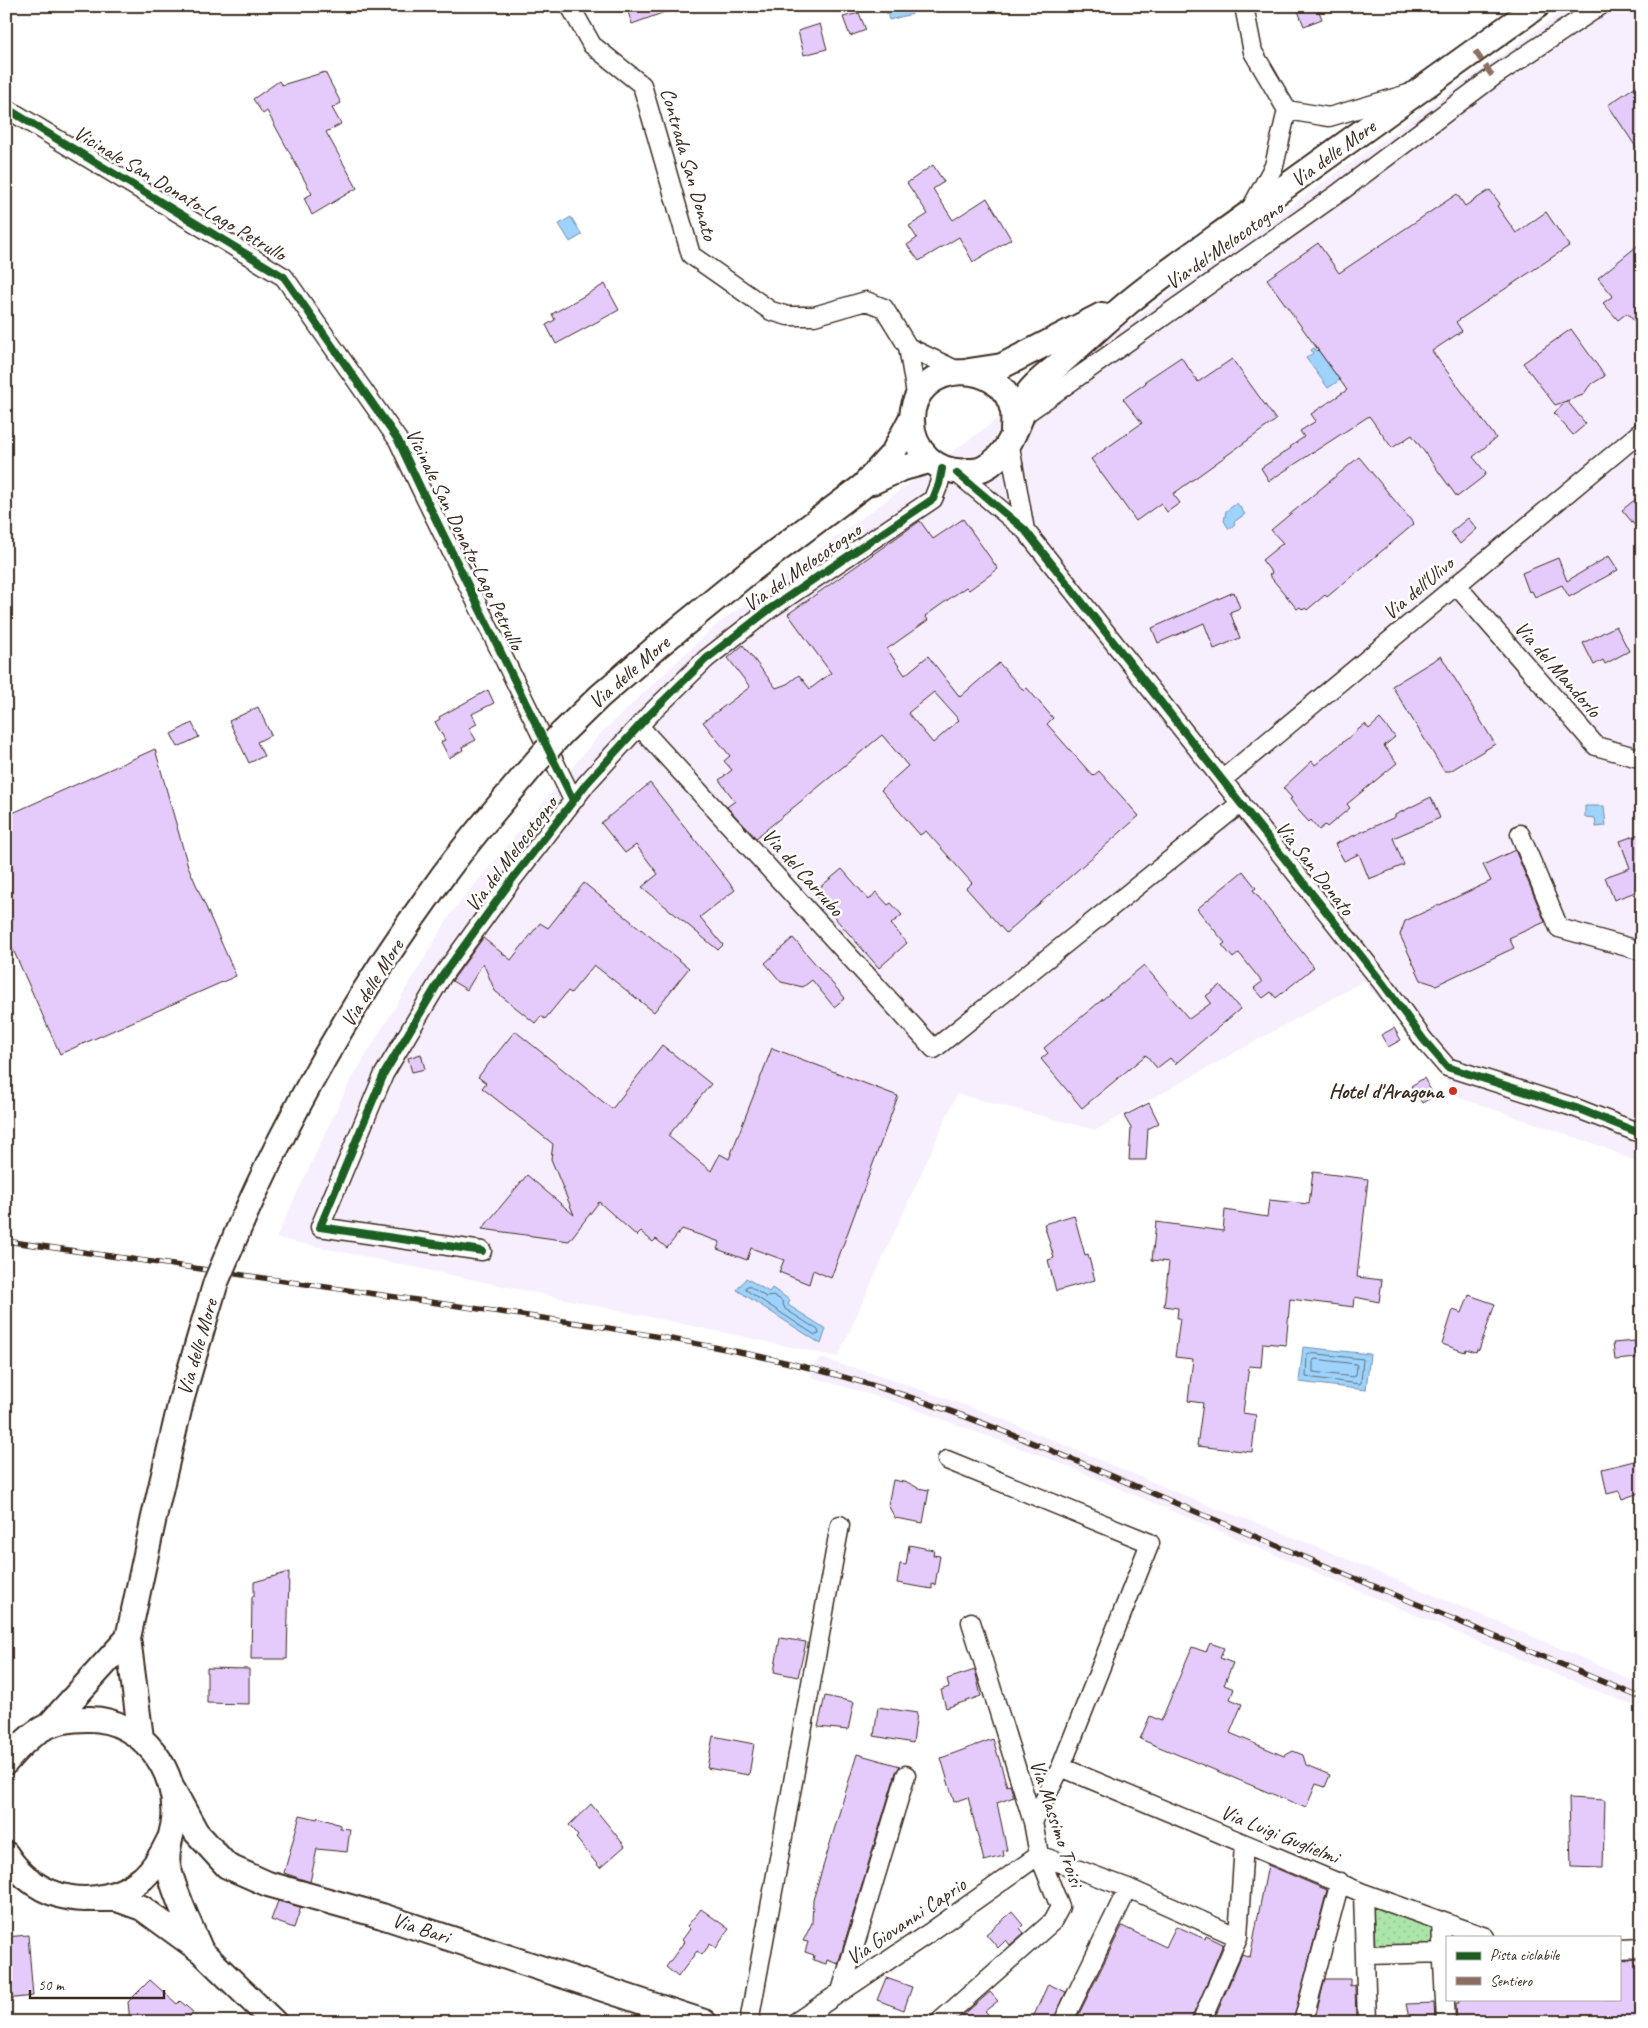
<svg xmlns="http://www.w3.org/2000/svg" width="1648" height="2028" viewBox="0 0 1648 2028" font-family="Caveat,sans-serif">
<style>
.built{fill:#f7effe}
.green{fill:url(#green-dots);stroke:#738864}
.water{fill:#9ed3fd;stroke:#768fa4}
.lines{fill:none;stroke-linecap:round;stroke-linejoin:round}
.shore{stroke:#636e77;stroke-width:1}
.building{fill:#e5cbfb;stroke:#3b2a1e;fill-rule:evenodd}
.minor-casing{stroke:#3b2a1e;stroke-width:21}
.secondary-casing{stroke:#3b2a1e;stroke-width:28}
.minor{stroke:#fff;stroke-width:18}
.secondary{stroke:#fff;stroke-width:24}
.rail-casing{stroke:#3b2a1e;stroke-width:5.5}
.rail{stroke:#fff;stroke-width:4;stroke-dasharray:11;stroke-linecap:butt}
.secondary-bridge-casing{stroke:#3b2a1e;stroke-width:28;stroke-linecap:butt}
.secondary-bridge{stroke:#fff;stroke-width:24}
.quiet{stroke:#8d6e63;stroke-width:6;stroke-dasharray:12 6;stroke-linecap:butt}
.cycleway-casing{stroke:#fff;stroke-width:11}
.cycleway{stroke:#1b5e20;stroke-width:8}
.poi-dot{fill:#c8321e;stroke:#fff;stroke-width:2}
.labels{text-anchor:middle;dominant-baseline:central;stroke-width:5;stroke-linejoin:round;paint-order:stroke}
.street-label{font-size:21px;fill:#3b2a1e;stroke:#fff}
.poi-label{font-size:21px;font-weight:bold;fill:#3b2a1e;stroke:#fff;text-anchor:end}
</style>
<defs>
<pattern id="green-dots" width="8" height="8" patternUnits="userSpaceOnUse" patternTransform="scale(1.25)"><rect width="8" height="8" fill="#abe5a9"/><path d="M2 2h.1M6 6h.1" fill="none" stroke="#94c591" stroke-width="1.8" stroke-linecap="round"/></pattern>
</defs>
<rect width="100%" height="100%" fill="#fff"/>
<filter id="ink" filterUnits="userSpaceOnUse"><feTurbulence type="fractalNoise" baseFrequency=".02" numOctaves="2"/><feDisplacementMap in="SourceGraphic" scale="10" xChannelSelector="R" yChannelSelector="G"/><feConvolveMatrix kernelMatrix="1 2 1 2 8 2 1 2 1" color-interpolation-filters="sRGB"/></filter>
<g filter="url(#ink)">
<path class="built" d="M1570 6H1642V1164L1598 1145 1460 1098 1364 981 1096 1130 957 1094 838 1357 276 1238 347 1087 452 912 599 735 716 625 1165 296Z
M819 1358 872 1373 988 1413 1212 1507 1268 1527 1347 1559 1553 1645 1642 1685V1709L1516 1658 1055 1461 892 1401 811 1377Z"/>
<path class="green" d="M1373 1905 1436 1926 1438 1939 1433 1947 1375 1945Z"/>
<path class="water" d="M885 6H910L912 14 889 20Z
M571 217 582 235 570 242 559 224Z
M1314 348 1317 351 1318 350 1340 380 1328 388 1306 358 1313 353 1311 350Z
M1237 503 1245 514 1234 522 1235 524 1229 529 1224 521 1226 511Z
M1585 806H1604L1606 826 1596 827 1595 818 1585 817Z
M746 1278 769 1292 772 1288 790 1300 788 1305 826 1329 821 1344 737 1290Z
M1303 1347 1370 1354 1366 1390 1299 1382Z"/>
<g class="lines">
<path class="shore" d="M749 1286 766 1297 775 1296 782 1301 785 1309 818 1330 819 1334 815 1335 746 1290V1287Z
M1309 1353 1363 1359 1361 1383 1359 1384 1306 1377 1307 1355Z
M1315 1359 1356 1364 1357 1366 1356 1375 1353 1377 1313 1372V1362Z"/>
</g>
<path class="building" d="M626 6H676V8L632 24Z
M1296 6H1317L1322 19 1304 26Z
M859 13 866 30 850 36 843 17Z
M820 24 827 49 804 55 798 31Z
M325 72 341 103 332 108 341 124 326 132 357 188 312 215 304 198 312 194 267 111 263 114 253 99 279 81 282 85Z
M1642 82V156L1608 105Z
M933 165 944 182 933 189 953 220 987 198 1011 239 973 262 959 237 919 261 907 245 917 238 909 226 928 214 907 183Z
M1490 190 1500 204 1497 206 1516 233 1546 212 1569 246 1456 322 1462 331 1432 351 1496 438 1473 457 1486 473 1483 477 1457 497 1412 435 1392 448 1369 416 1269 481 1261 468 1291 448 1290 447 1304 437 1300 431 1316 421 1311 414 1347 390 1267 279 1318 243 1339 273 1457 194 1465 206Z
M1642 242V330L1627 313 1618 320 1603 303 1613 296 1598 278Z
M605 284 619 310 556 344 546 325 555 320 552 314Z
M1571 329 1605 376 1590 385 1583 395 1555 405 1523 363Z
M1181 357 1198 382 1232 359 1276 420 1173 494 1180 503 1167 512 1161 503 1136 521 1091 459 1142 423 1123 399 1146 383 1145 381Z
M1567 401 1586 424 1573 435 1554 413Z
M1359 457 1414 524 1327 597 1325 595 1307 610 1305 608 1303 610 1300 607 1297 609 1269 575 1272 573 1262 560 1283 543 1271 530Z
M1642 494V534L1622 510Z
M1468 518 1477 529 1460 544 1451 532Z
M963 519 998 569 969 590 966 587 925 616 928 620 887 649 905 675 928 656 960 697 999 663 1024 691 1027 688 1053 718 1047 724 1093 776 1099 771 1139 816 1006 933 966 888 972 883 926 831 920 835 881 790 908 766 882 735 756 838 727 807 735 801 719 780 732 770 724 761 730 756 703 722 750 687 728 658 743 645 776 688 787 684 799 675 810 689 831 673 788 614 920 521 933 539ZM934 692 959 720 933 743 908 713Z
M1609 556 1618 570 1569 597 1562 585 1535 597 1532 591 1529 592 1522 573 1558 558 1567 581Z
M1234 592 1240 608 1230 612 1240 638 1214 649 1204 623 1158 643 1152 628Z
M1616 626 1629 651 1605 664 1603 660 1594 665 1583 643Z
M1441 656 1495 744 1450 771H1444L1392 686Z
M488 690 494 703 472 714 477 724 469 728 476 740 462 747 463 750 449 758 441 742 445 740 435 722 440 719 439 717Z
M258 707 271 735 257 742 264 756 249 763 229 721Z
M1380 719 1395 737 1384 746 1397 763 1347 804 1350 808 1327 827 1325 825 1319 830 1311 820 1309 822 1298 810 1290 799 1292 798 1283 788 1312 761 1315 765 1365 724 1369 729Z
M192 723 199 737 178 747 171 734Z
M155 749 188 866 236 976 60 1054 6 934V816Z
M650 783 735 890 700 917 723 945 718 950 642 887 658 874 636 845 625 853 601 823Z
M1431 797 1440 818 1393 838 1404 865 1369 879 1359 854 1344 861 1335 844 1395 817V815Z
M1642 833V896L1640 897 1638 891 1614 900 1605 877 1630 868 1620 841Z
M1515 850 1545 922 1509 938 1514 948 1436 985 1421 980 1400 935 1405 921 1491 881 1483 865Z
M842 869 869 900 876 892 888 905 891 903 902 915 891 924 907 943 879 968 813 893Z
M1243 871 1256 888 1253 890 1314 967 1276 998 1271 992 1263 998 1254 988 1262 982 1239 953 1233 958 1222 945 1225 943 1197 909Z
M584 883 689 968 654 1012 594 965 571 993 568 991 545 1019 541 1016 535 1023 495 991 483 963 467 990 452 981 483 938 511 960 540 923 548 928Z
M793 938 845 998 834 1007 812 980 803 987 781 982 765 963Z
M1144 965 1189 1019 1211 1003 1206 996 1220 985 1240 1009 1175 1064 1170 1058 1157 1068 1146 1055 1082 1108 1041 1059 1048 1053 1044 1048Z
M1394 1028 1401 1040 1388 1047 1381 1035Z
M515 1031 612 1109 662 1045 711 1084 668 1136 711 1171 720 1154 729 1159 772 1048 898 1096 831 1278 813 1270 809 1284 779 1272 784 1260 751 1248 747 1260 717 1249 720 1242 682 1229 667 1248 656 1239 653 1242 641 1232 637 1236 599 1202 569 1241 482 1229 527 1175 574 1215 551 1159 553 1144 482 1088 486 1083 478 1077Z
M421 1054 425 1069 412 1072 408 1058Z
M1424 1078 1434 1096 1422 1103 1411 1086Z
M1149 1103 1159 1123 1148 1129 1146 1160H1129L1131 1128 1124 1116Z
M1313 1172 1368 1179 1357 1277 1382 1280 1379 1302 1355 1297 1354 1307 1290 1299 1286 1345 1263 1343 1261 1367 1249 1366 1243 1413 1256 1415 1252 1452 1197 1446 1203 1403 1188 1401 1193 1359 1175 1357 1180 1318H1177L1178 1308 1164 1306 1169 1262 1152 1260 1156 1222 1223 1231 1225 1210 1267 1217 1269 1200 1309 1204Z
M1074 1215 1085 1255 1088 1254 1095 1280 1056 1291 1048 1260 1054 1258 1044 1224Z
M1469 1295 1495 1304 1479 1350 1477 1349 1476 1352 1466 1349 1465 1352 1442 1344 1453 1310 1462 1313Z
M1635 1341 1637 1358 1615 1360 1613 1343Z
M1642 1459V1492L1622 1499 1619 1491 1607 1494 1602 1469Z
M893 1480 909 1483 918 1488 929 1490 923 1523 895 1518 888 1505Z
M909 1545 934 1550 933 1555 940 1556 935 1585 932 1584V1589L897 1583 900 1564 906 1565Z
M289 1572 287 1659H251L252 1596H254V1582Z
M780 1638 806 1642 798 1677 774 1672Z
M1210 1643 1224 1648 1220 1658 1233 1663 1224 1685 1234 1689 1230 1699 1242 1704 1230 1733 1284 1756 1293 1751 1303 1755 1306 1765 1330 1775 1325 1787 1316 1784 1306 1808 1140 1739 1150 1716 1161 1721 1192 1647 1206 1652Z
M207 1668 249 1669V1704L207 1703Z
M975 1670 981 1696 946 1708 941 1690 949 1687 947 1679Z
M825 1696 854 1702 848 1730 818 1727Z
M878 1707 917 1713 913 1743 874 1736Z
M713 1736 754 1744 749 1775 707 1768Z
M993 1739 1007 1786 1010 1785 1014 1797 997 1803 1007 1850 1003 1851 1004 1856 984 1861 968 1797 954 1802 941 1758Z
M857 1754 900 1766 896 1772 838 1964 827 1960 826 1964 813 1960 814 1955 805 1952 808 1942 803 1941 812 1923 813 1900Z
M1569 1798 1605 1800 1603 1868 1571 1867Z
M591 1804 625 1846 600 1868 576 1838 578 1836 569 1825Z
M300 1815 317 1819 318 1817 340 1825V1828L350 1829 347 1852 317 1849 310 1882 284 1873Z
M1268 1865 1327 1890 1293 2022H1213L1242 1954 1250 1957Z
M278 1901 301 1907 294 1928 271 1920Z
M701 1909 729 1929 716 1948 710 1944 702 1955 697 1951 678 1977 666 1967 684 1942 682 1940 690 1929 687 1926Z
M1012 1912 1023 1925 1020 1928 1024 1933 1010 1945 1006 1940 998 1948 986 1934Z
M1122 1926 1166 1947 1176 1926 1205 1939 1206 1936 1223 1944 1191 2022H1075Z
M28 1935 33 1996 6 1999V1937Z
M1642 1959V2022H1457L1456 2003H1459L1458 1999H1619V1960Z
M886 1978 912 1987 904 2010 877 2000Z
M1325 1979H1350V1986L1355 1985 1356 2022H1314Z
M150 1980 177 2004 180 2001 193 2012 185 2022H130L128 2002Z
M1048 1984 1066 1992 1053 2022H1031Z
M990 1992 998 2001 985 2011 996 2022H955Z
M1434 2003 1435 2022H1410L1406 2004Z"/>
<g class="lines">
<g class="minor-casing">
<path id="minor" d="M570 6 592 45 642 85 691 255 771 311 788 316H814L866 301 884 308 908 347 917 400
M1244 6 1253 52 1287 110
M6 108 284 277 398 440 420 487 573 800
M1250 210 1274 166 1287 110 1329 117 1408 94
M908 347 958 371
M1021 417 1340 192 1493 77 1600 6
M1009 441 1025 530
M957 473 1025 530 1384 985 1423 1039 1447 1067 1576 1108 1642 1134
M1456 585 1596 746 1642 759
M639 726 934 1049 1241 803
M1223 779 1642 431
M1520 834 1559 928 1642 951
M482 1251 320 1227 384 1074 443 975 514 877 587 783 649 715 706 659 771 608 933 499 939 484 942 469
M947 1460 1150 1543 1061 1767 1033 1822
M1061 1767 1363 1893 1485 1937
M1039 1855 1128 1888 1238 1937
M1363 1893 1367 2022
M1441 1922 1446 2022
M1619 1949 1642 1948
M1365 1955 1447 1953
M841 1991 906 1775
M749 2022 840 1525
M796 2022 929 1933 1039 1855
M939 2022 1052 1922 1060 1907 1039 1855 1033 1822 971 1622
M1063 2022 1128 1888
M1201 2022 1238 1937 1244 1844
M1303 2022 1340 1882"/>
</g>
<g class="secondary-casing">
<path id="secondary" d="M969 371 1002 366 1102 315
M1013 432C1013 426 1014 418 1013 412 1003 356 914 360 912 418 911 451 937 475 969 471 974 471 979 471 984 468 1004 458 1013 437 1021 417 1024 409 1024 399 1028 393 1035 383 1049 373 1058 365 1082 344 1105 322 1129 302 1173 266 1222 234 1267 200 1357 135 1447 71 1537 6
M872 482 900 469 929 461
M561 734 600 696 659 645 750 571 863 486 893 453 912 417
M242 1221C293 1106 360 990 434 888 465 844 501 803 536 762
M50 1724 128 1638
M141 1738 128 1638 154 1517 181 1401 204 1322
M6 1762C31 1732 49 1718 90 1719 142 1720 179 1771 174 1821 172 1835 165 1851 168 1866 175 1895 189 1923 201 1951
M173 1790 196 1832 227 1866 268 1884 382 1916 704 2022
M6 1854C36 1902 98 1914 143 1878 154 1868 163 1853 169 1840
M91 1899H117L142 1908 201 1951 274 2022"/>
</g>
<use href="#minor" class="minor"/>
<use href="#secondary" class="secondary"/>
<g class="rail-casing">
<path id="rail" d="M6 1241 591 1325C685 1341 780 1357 871 1385 986 1419 1096 1470 1206 1516 1351 1577 1497 1637 1642 1698"/>
</g>
<use href="#rail" class="rail"/>
<g class="secondary-bridge-casing">
<path id="secondary-bridge" d="M536 762 561 734
M204 1322 216 1282 242 1221"/>
</g>
<use href="#secondary-bridge" class="secondary-bridge"/>
<path class="quiet" d="M1475 51 1493 77"/>
<g class="cycleway-casing">
<path id="cycleway" d="M6 108 284 277 398 440 420 487 573 800
M957 473 1025 530 1384 985 1423 1039 1447 1067 1576 1108 1642 1134
M482 1251 320 1227 384 1074 443 975 514 877 587 783 649 715 706 659 771 608 933 499 939 484 942 469"/>
</g>
<use href="#cycleway" class="cycleway"/>
</g>
</g>
<circle class="poi-dot" cx="1453" cy="1091" r="5"/>
<g class="labels">
<g class="street-label">
<text transform="translate(1333 153) rotate(-36)">Via delle More</text>
<text transform="translate(689 164) rotate(74)">Contrada San Donato</text>
<text transform="translate(180 193) rotate(31)">Vicinale San Donato-Lago Petrullo</text>
<text transform="translate(1224 245) rotate(-35)">Via del Melocotogno</text>
<text transform="translate(465 539) rotate(64)">Vicinale San Donato-Lago Petrullo</text>
<text transform="translate(802 567) rotate(-35)">Via del Melocotogno</text>
<text transform="translate(1418 588) rotate(-40)">Via dell'Ulivo</text>
<text transform="translate(1558 669) rotate(49)">Via del Mandorlo</text>
<text transform="translate(629 672) rotate(-41)">Via delle More</text>
<text transform="translate(511 854) rotate(-53)">Via del Melocotogno</text>
<text transform="translate(1315 868) rotate(52)">Via San Donato</text>
<text transform="translate(803 872) rotate(48)">Via del Carrubo</text>
<text transform="translate(372 983) rotate(-58)">Via delle More</text>
<text transform="translate(197 1347) rotate(-74)">Via delle More</text>
<text transform="translate(1057 1823) rotate(72)">Via Massimo Troisi</text>
<text transform="translate(1280 1834) rotate(22)">Via Luigi Guglielmi</text>
<text transform="translate(906 1921) rotate(-34)">Via Giovanni Caprio</text>
<text transform="translate(421 1928) rotate(18)">Via Bari</text>
</g>
<g class="poi-label">
<text x="1443" y="1091">Hotel d'Aragona</text>
</g>
</g>
<rect width="1648" height="2028" fill="none" stroke="#fff" stroke-width="25"/>
<rect x="12" y="12" width="1623" height="2003" fill="none" stroke="#3b2a1e" stroke-width="2" filter="url(#ink)"/>
<rect x="1446" y="1936" width="175" height="65" fill="#ffffff" stroke="#b1aaa5"/>
<rect x="1456" y="1952" width="25" height="8" fill="#1b5e20" stroke="#b1aaa5"/>
<text x="1490" y="1960" font-size="15" fill="#3b2a1e">Pista ciclabile</text>
<rect x="1456" y="1977" width="25" height="8" fill="#8d6e63" stroke="#b1aaa5"/>
<text x="1490" y="1986" font-size="15" fill="#3b2a1e">Sentiero</text>
<path d="M30 1990v8h134v-8" fill="none" stroke="#3b2a1e" stroke-width="2.5"/>
<text x="38" y="1990" font-size="15" fill="#3b2a1e" stroke="#ffffff" stroke-width="4" paint-order="stroke">50 m</text>
</svg>
